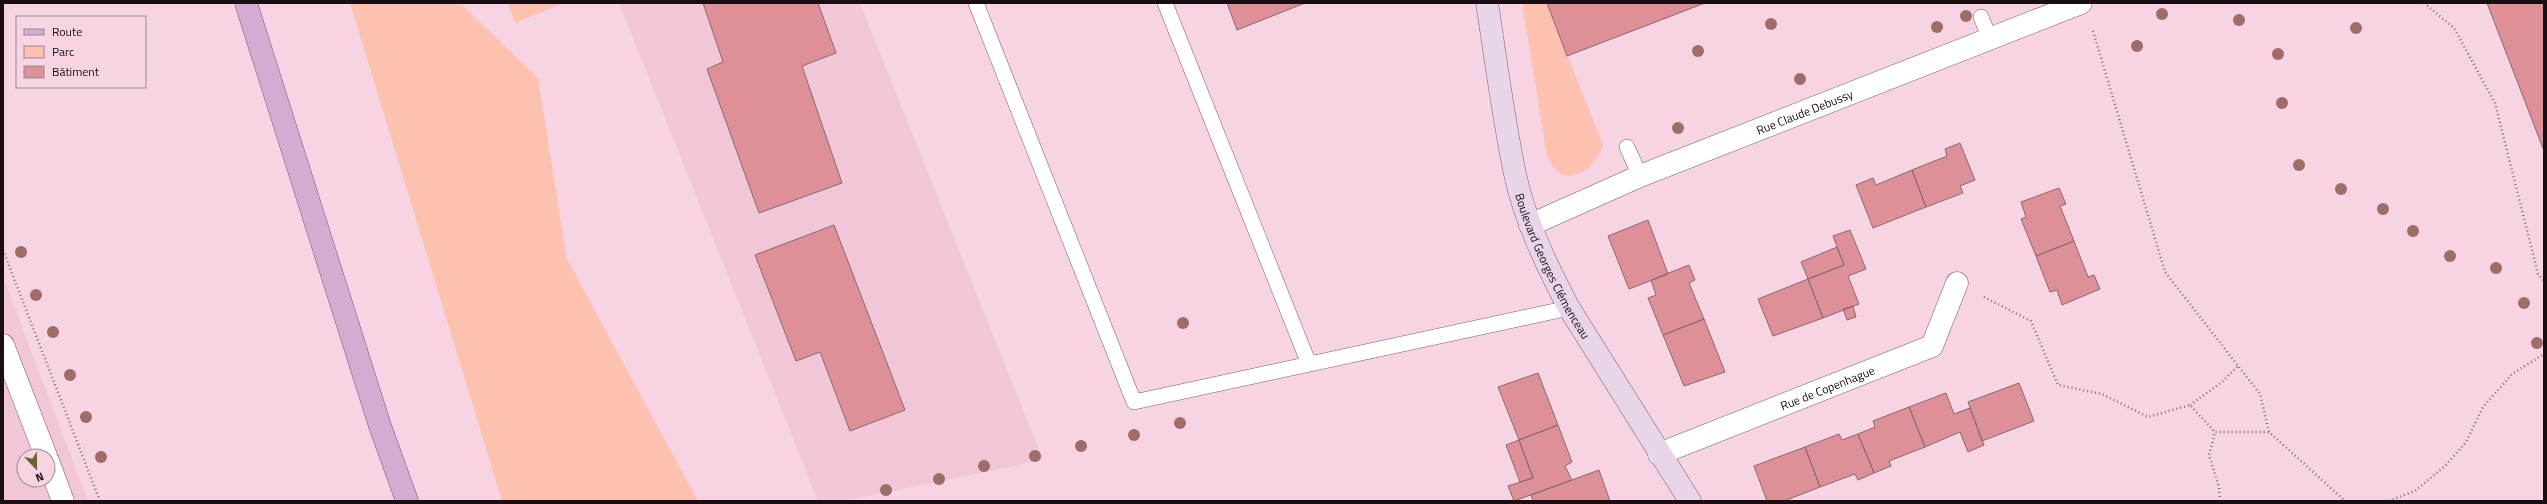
<svg xmlns="http://www.w3.org/2000/svg" width="2547" height="504" viewBox="0 0 2547 504" font-family="'Titillium Web',sans-serif">
<style>
.built{fill:#f0c6d8;fill-rule:evenodd}
.green{fill:#fdc1b0}
.building{fill:#dd9097;stroke:#8a696b}
.lines{fill:none;stroke-linecap:round;stroke-linejoin:round}
.lane-casing{stroke:#795b68;stroke-width:16}
.street-casing{stroke:#795b68;stroke-width:23}
.secondary-casing{stroke:#795b68;stroke-width:23}
.primary-casing{stroke:#80507b;stroke-width:23}
.path{stroke:#856e78;stroke-width:2.5;stroke-dasharray:1 3;stroke-linecap:butt}
.lane{stroke:#fff;stroke-width:15}
.street{stroke:#fff;stroke-width:22}
.secondary{stroke:#e9d5e8;stroke-width:22}
.primary{stroke:#d4abd1;stroke-width:22}
.tree{fill:#9f6c68}
.labels{text-anchor:middle;dominant-baseline:central;stroke-width:4;stroke-linejoin:round;paint-order:stroke}
.street-label{font-size:12px;fill:#1a0e13;stroke:#f7d4e3}
</style>
<rect width="100%" height="100%" fill="#f7d4e3"/>
<path class="built" d="M619 3H860L1043 460 844 501H818Z
M3 277 88 501H3ZM24 456H48V480H24Z"/>
<path class="green" d="M350 3H460L538 78 567 259 698 501H502Z
M508 3H565L515 23Z
M1522 3H1547L1603 145C1599 160 1582 180 1564 175 1555 173 1551 163 1547 156Z"/>
<path class="building" d="M703 3H818L836 53 802 66 842 183 759 213 707 69 723 62Z
M1227 3H1305L1237 30Z
M1547 3H1705L1567 56Z
M2487 3H2544V151Z
M1960 143 1975 180 1960 186 1963 193 1926 207 1912 170 1947 156 1945 149Z
M1912 170 1926 207 1873 228 1856 185 1873 178 1876 185Z
M2059 188 2066 204 2060 206 2074 241 2036 256 2021 219 2026 217 2021 202Z
M1648 220 1668 274 1629 289 1608 236Z
M834 225 905 410 850 431 820 352 796 361 755 255Z
M1850 230 1866 269 1848 276 1859 304 1823 318 1808 279 1844 265 1833 236Z
M2074 241 2088 277 2094 275 2100 289 2062 305 2057 290 2050 292 2036 256Z
M1837 247 1844 265 1808 279 1801 262Z
M1689 265 1695 280 1689 283 1704 319 1663 335 1648 298 1656 295 1651 280Z
M1808 279 1823 318 1773 336 1758 299Z
M1853 306 1856 317 1847 320 1843 309Z
M1704 319 1725 372 1684 386 1663 335Z
M1538 373 1558 425 1519 440 1498 387Z
M2019 383 2034 421 1982 441 1968 402Z
M1946 393 1954 414 1970 408 1984 445 1968 452 1960 432 1925 447 1909 407Z
M1909 407 1925 447 1889 461 1891 466 1874 473 1858 434 1875 427 1873 421Z
M1558 425 1572 462 1565 466 1572 480 1514 501 1508 486 1533 478 1519 440Z
M1839 434 1842 440 1858 434 1874 473 1858 480 1855 474 1820 487 1805 447Z
M1519 440 1533 478 1520 482 1506 445Z
M1805 447 1820 487 1784 501H1767L1754 466Z
M1599 470 1610 501H1533L1531 495Z"/>
<g class="lines">
<g class="lane-casing">
<path id="lane" d="M976 3 1134 402 1569 308
M1165 3 1309 364
M1981 17 1990 39
M1627 147 1640 176"/>
</g>
<g class="street-casing">
<g id="street">
<path id="s1" d="M1530 225 1640 176 2081 3"/>
<path d="M3 345 46 456"/>
<path id="s2" d="M1659 454 1932 346 1957 283"/>
<path d="M48 461 63 501"/>
</g>
</g>
<g class="secondary-casing">
<g id="secondary">
<path id="s3" d="M1487 3C1496 60 1503 117 1515 174 1525 221 1547 266 1569 308L1690 501"/>
</g>
</g>
<g class="primary-casing">
<path id="primary" d="M246 3 380 426 407 501"/>
</g>
<path class="path" d="M2424 3 2454 28 2495 103 2538 274 2544 281
M2093 31 2165 272 2260 394 2269 432 2345 501
M3 250 100 501
M1984 297 2031 321 2058 385 2102 394 2148 417 2190 405 2215 432
M2190 405 2222 382 2238 366
M2220 501 2219 487 2209 455 2215 432H2269
M2389 501 2415 491 2446 465 2466 442 2483 407 2512 374 2544 354"/>
<use href="#lane" class="lane"/>
<use href="#street" class="street"/>
<use href="#secondary" class="secondary"/>
<use href="#primary" class="primary"/>
</g>
<g class="tree">
<circle cx="2162" cy="14" r="6"/>
<circle cx="1966" cy="16" r="6"/>
<circle cx="2239" cy="20" r="6"/>
<circle cx="1771" cy="24" r="6"/>
<circle cx="1937" cy="27" r="6"/>
<circle cx="2356" cy="28" r="6"/>
<circle cx="2137" cy="46" r="6"/>
<circle cx="1698" cy="51" r="6"/>
<circle cx="2278" cy="54" r="6"/>
<circle cx="1800" cy="79" r="6"/>
<circle cx="2282" cy="103" r="6"/>
<circle cx="1678" cy="128" r="6"/>
<circle cx="2299" cy="165" r="6"/>
<circle cx="2341" cy="189" r="6"/>
<circle cx="2383" cy="209" r="6"/>
<circle cx="2413" cy="231" r="6"/>
<circle cx="21" cy="252" r="6"/>
<circle cx="2450" cy="256" r="6"/>
<circle cx="2496" cy="268" r="6"/>
<circle cx="36" cy="295" r="6"/>
<circle cx="2524" cy="303" r="6"/>
<circle cx="1183" cy="323" r="6"/>
<circle cx="53" cy="332" r="6"/>
<circle cx="2537" cy="343" r="6"/>
<circle cx="70" cy="375" r="6"/>
<circle cx="86" cy="417" r="6"/>
<circle cx="1180" cy="423" r="6"/>
<circle cx="1134" cy="435" r="6"/>
<circle cx="1081" cy="446" r="6"/>
<circle cx="1035" cy="456" r="6"/>
<circle cx="101" cy="457" r="6"/>
<circle cx="984" cy="466" r="6"/>
<circle cx="939" cy="479" r="6"/>
<circle cx="886" cy="490" r="6"/>
</g>
<g class="labels">
<g class="street-label">
<text stroke="none"><textPath href="#s1" startOffset="297">Rue Claude Debussy</textPath></text>
<text stroke="none"><textPath href="#s3" startOffset="273">Boulevard Georges Clémenceau</textPath></text>
<text stroke="none"><textPath href="#s2" startOffset="181">Rue de Copenhague</textPath></text>
</g>
</g>
<rect width="2547" height="504" fill="none" stroke="#1a0e13" stroke-width="8"/>
<rect x="16" y="16" width="130" height="72" fill="#f7d4e3" stroke="#9f8590"/>
<rect x="24" y="29" width="20" height="6" fill="#d4abd1" stroke="#9f8590"/>
<text x="52" y="36" font-size="12" fill="#1a0e13">Route</text>
<rect x="24" y="46" width="20" height="12" fill="#fdc1b0" stroke="#9f8590"/>
<text x="52" y="56" font-size="12" fill="#1a0e13">Parc</text>
<rect x="24" y="66" width="20" height="12" fill="#dd9097" stroke="#9f8590"/>
<text x="52" y="76" font-size="12" fill="#1a0e13">Bâtiment</text>
<g transform="translate(36 468) rotate(158)"><circle r="19" fill="#f7d4e3" stroke="#9f8590"/>
<path d="M0-3L7 15L0 10L-7 15Z" fill="#68632f"/>
<text y="-6" font-size="11" font-weight="bold" text-anchor="middle" fill="#1a0e13">N</text>
</g>
</svg>
